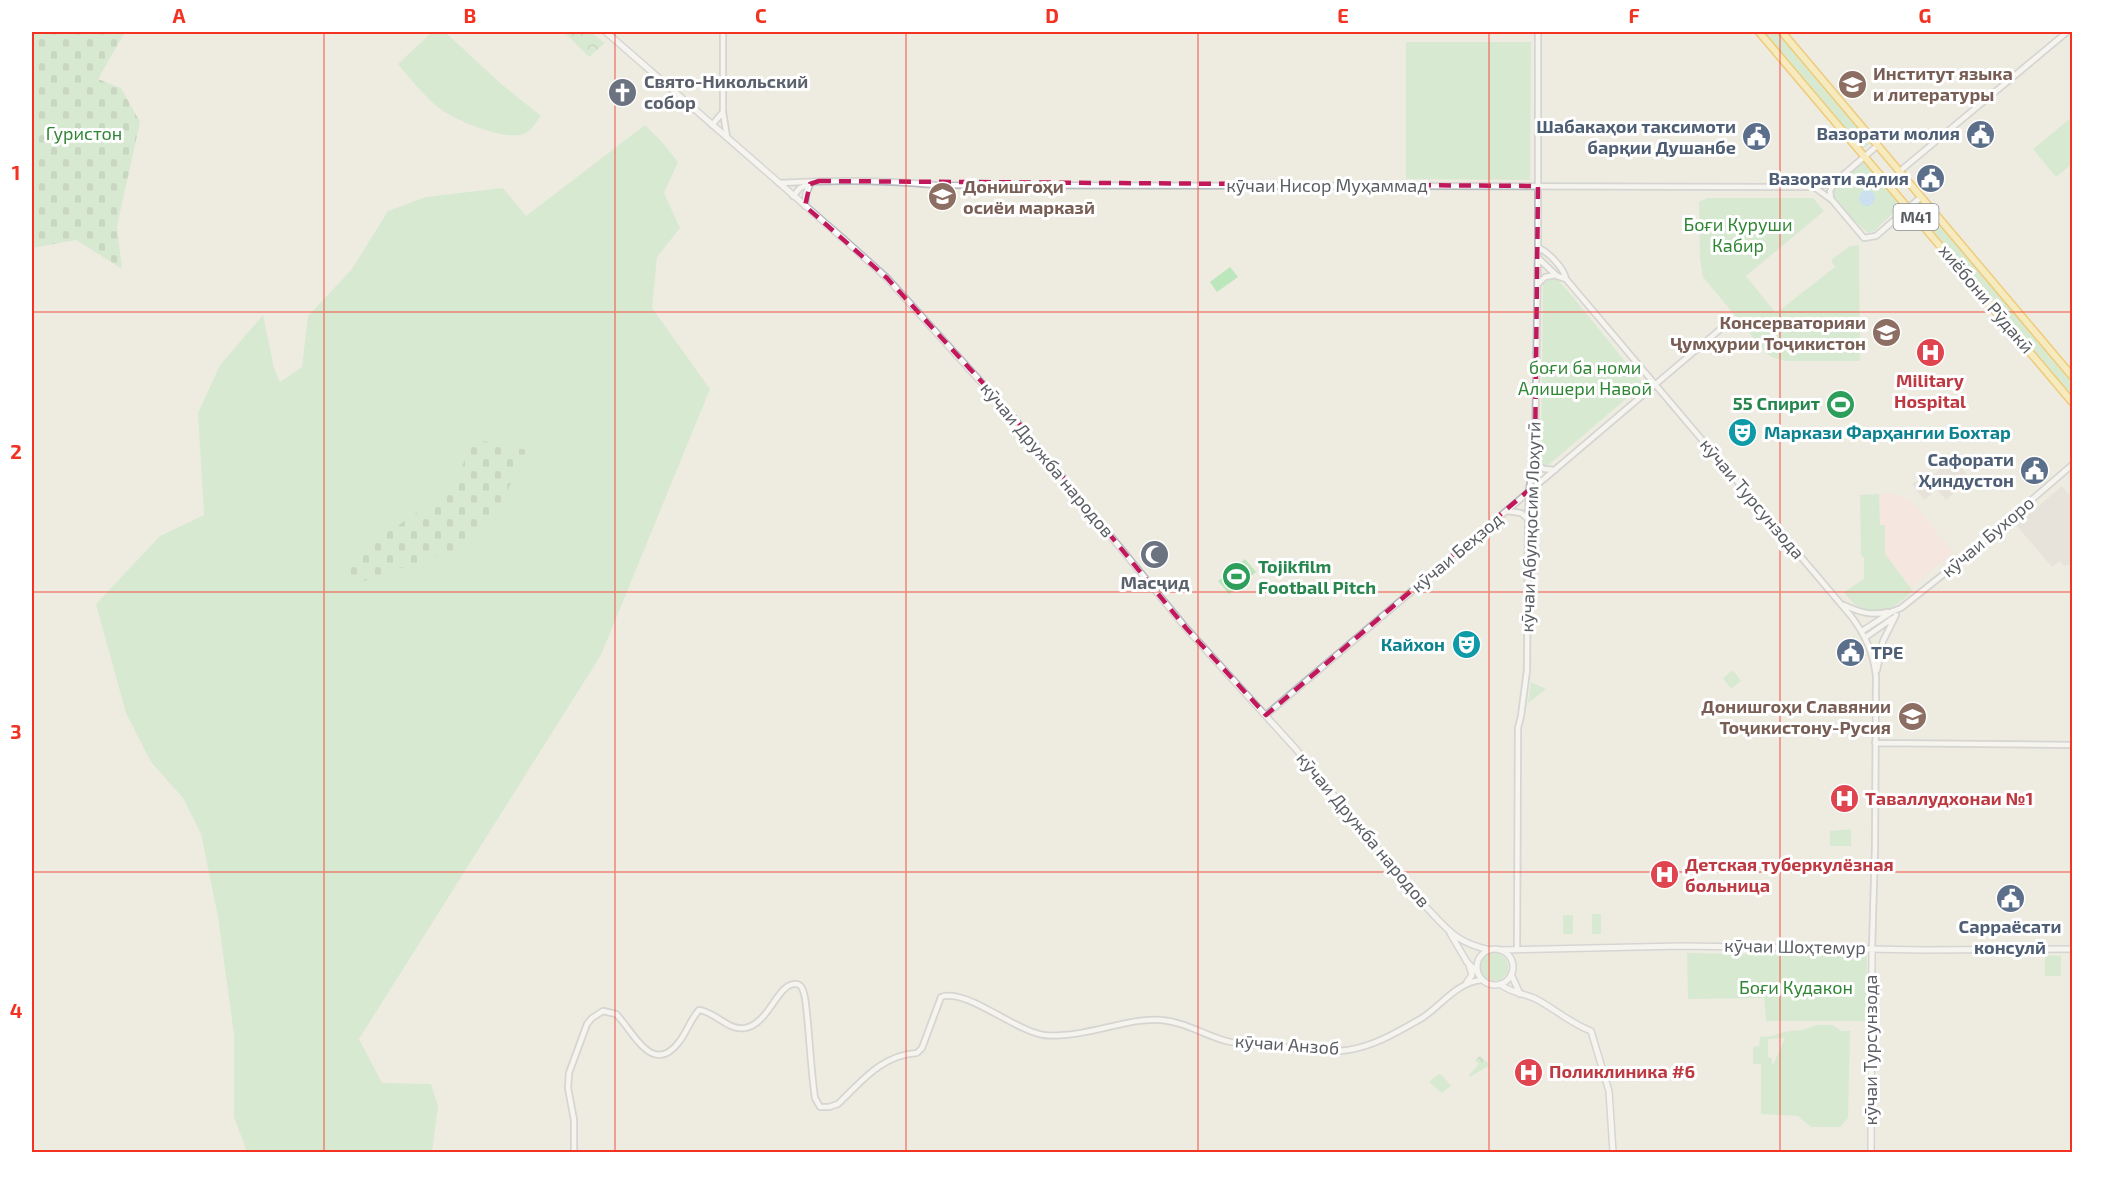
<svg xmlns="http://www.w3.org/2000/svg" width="2104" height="1184" font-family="'Exo 2',sans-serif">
	<defs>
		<pattern id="forest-crowns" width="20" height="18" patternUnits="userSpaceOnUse" patternTransform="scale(1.5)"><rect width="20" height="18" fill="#bce7bc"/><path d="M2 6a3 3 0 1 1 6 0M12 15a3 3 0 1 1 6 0" fill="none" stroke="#9cbe9c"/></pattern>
		<pattern id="cemetery-stones" width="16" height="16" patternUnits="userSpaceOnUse" patternTransform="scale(1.5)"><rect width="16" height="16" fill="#bce7bc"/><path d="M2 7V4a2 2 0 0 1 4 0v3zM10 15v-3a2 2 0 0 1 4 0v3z" fill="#9cbe9c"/></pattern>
		<pattern id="water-ripples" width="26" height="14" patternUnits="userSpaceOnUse" patternTransform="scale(1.5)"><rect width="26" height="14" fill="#a0d6ff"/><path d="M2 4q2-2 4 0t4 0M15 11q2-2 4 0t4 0" fill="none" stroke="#85b1d2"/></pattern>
	</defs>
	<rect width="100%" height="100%" fill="#eeebe1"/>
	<!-- education -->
	<path fill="#dedad0" d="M1953,458L1971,479L1946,500L1928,479Z
		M1920,479L1932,494L1924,500L1912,484Z
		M2062,486L2072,497V564L2063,566L2060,561L2052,567L2016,525Z"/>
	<!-- medical -->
	<path fill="#fcdfdc" d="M1879,494H1894L1904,497L1913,503L1953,553L1911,587L1885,554V525H1880Z"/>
	<!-- green -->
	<path fill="#bce7bc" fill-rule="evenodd" d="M432,32H445L500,83L541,116C537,121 532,130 526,133C507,142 460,122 443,111C428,100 410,79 398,64Z
		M1762,32H1776L1871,143L1862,150Z
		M1406,42H1531L1530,180L1406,179Z
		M2072,117V164L2056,177L2033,149Z
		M645,125L662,142L678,162L664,193L680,228L657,257L652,308L710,389L601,655L359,1039L382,1083L431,1084L438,1106L432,1152H247L234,1117V1035L218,917L201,834L183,798L151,762L126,713L96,604L160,536L204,515L198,413L220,365L263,315L274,368L280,382L302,367L308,316L352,269L388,211L426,197L503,188L526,216Z
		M1864,161L1902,205L1874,231L1868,233L1847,215L1833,198L1832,193L1836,183Z
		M1708,198H1813L1824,211L1746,276L1776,313L1835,267L1831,260L1850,246L1859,245L1860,361H1787L1774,358L1766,353L1703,277L1700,260L1699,202Z
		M1921,204L1925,206L2072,380V396L1917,215L1916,209Z
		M1230,267L1238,277L1217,292L1210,282Z
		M1551,279L1558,280L1568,291L1641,381L1640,387L1545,468L1539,465L1541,443L1543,284Z
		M1879,494L1880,525H1885V554L1913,591C1890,613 1865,623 1844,592L1864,579V558L1861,555L1860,495Z
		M1245,559L1256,572L1229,594L1218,581Z
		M1733,670L1741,681L1731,689L1723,678Z
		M1531,682L1546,689L1528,703Z
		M1851,829V846H1830V831Z
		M1592,914H1601V934H1592Z
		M1563,915H1573V934H1563Z
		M1480 967a14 14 0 1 1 28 0a14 14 0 1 1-28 0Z
		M1687,953L1867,956V1021H1766L1764,998L1688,999Z
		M2045,955L2061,956V976H2045Z
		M1816,1025H1833L1841,1031H1850L1848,1118L1840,1127H1811L1798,1116L1761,1114V1064H1753V1047L1759,1046L1760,1037L1772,1036L1787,1031V1034L1789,1031L1803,1030ZM1785,1038L1773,1065H1772V1058L1768,1057V1039Z
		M1439,1074L1442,1075L1451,1086L1442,1093L1429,1082Z"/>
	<!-- forest -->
	<path fill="url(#forest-crowns)" d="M564,32H590L605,43L589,57Z
		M1480,1056L1490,1065L1470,1077L1469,1075L1479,1064L1475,1060Z"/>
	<!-- cemetery -->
	<path fill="url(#cemetery-stones)" d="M32,32H125L98,79L121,88L140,122L117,226L122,269L76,240L32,248Z
		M473,439L527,450L495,516L468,545L361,582L350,591L344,571L346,560L430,504L458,477Z"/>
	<!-- water -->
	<path fill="url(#water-ripples)" d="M1859 198a8 8 0 1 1 16 0a8 8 0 1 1-16 0Z"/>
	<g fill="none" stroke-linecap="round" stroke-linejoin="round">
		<defs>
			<path id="tertiary" d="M723,32V112L727,137
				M712,125L723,112
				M1900,171L2067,32
				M779,183C832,180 884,180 936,185L1814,187L1835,182
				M1814,187L1832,200L1864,238L1876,236L1921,197
				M793,196L800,188L810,184
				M1831,199L1830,191L1835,182L1878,145
				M1538,247C1549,253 1564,268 1566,279L1851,616C1865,635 1873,651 1876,676L1875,848L1872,948
				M1538,258L1557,276L1566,279
				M1538,284L1545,277L1556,275
				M1534,462L1544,469L1555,470
				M1507,511L1521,513L1528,519
				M1844,605C1859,612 1871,616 1888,612
				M1862,631L1893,611L1901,608L1964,558L2072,465
				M1866,637L1893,618
				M1877,670L1883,641L1896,615
				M1266,715L1730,321
				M1875,743L2072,745
				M1517,949L1518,728L1521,716L1527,670L1528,519L1529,490L1535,456L1538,247V32
				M574,1152V1120L568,1088L569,1073L587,1024L592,1018L603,1011L616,1014C632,1029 652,1078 679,1042C687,1032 690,1020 699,1010C716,1012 728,1031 745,1028C769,1024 777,984 795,984C799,984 800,985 802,988C806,996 806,1007 807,1015C810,1043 811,1071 815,1098L820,1107H829L838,1104C862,1081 882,1055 917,1053L922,1048L941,997C964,988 1011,1027 1036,1033C1044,1036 1054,1036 1063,1035C1093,1034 1133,1017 1161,1020C1185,1022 1204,1035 1226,1041C1242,1045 1259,1045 1276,1046C1299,1049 1324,1054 1348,1050C1375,1046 1399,1031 1422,1018C1442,1005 1457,982 1482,980"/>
			<path id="secondary" d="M606,32L847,242L887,278L1018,423L1186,628L1295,748L1427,908C1449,931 1457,943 1490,950
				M805,206L806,194L810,184
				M1450,933L1467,962L1477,972
				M1477 967a18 18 0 1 1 36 0a18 18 0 1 1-36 0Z
				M1499,950L1681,946L1925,950L2072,949
				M1511,974L1520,994
				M1467,982L1472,975L1469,965
				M1500,984C1511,993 1523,993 1536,999C1555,1009 1570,1023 1591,1031L1609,1091L1613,1152
				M1871,1152L1872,948"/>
			<path id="trunk" d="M1759,32L2072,402
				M1782,32L2072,376"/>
		</defs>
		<!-- tertiary casing -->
		<use href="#tertiary" stroke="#b7babf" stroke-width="8"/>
		<!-- secondary casing -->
		<use href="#secondary" stroke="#b7bbc1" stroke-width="8"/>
		<!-- trunk casing -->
		<use href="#trunk" stroke="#efa400" stroke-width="9"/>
		<!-- tertiary -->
		<use href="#tertiary" stroke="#fff" stroke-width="4.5"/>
		<!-- secondary -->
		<use href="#secondary" stroke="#fff" stroke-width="5"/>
		<!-- trunk -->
		<use href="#trunk" stroke="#ffe896" stroke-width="6"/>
	</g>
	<!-- marked area -->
	<path d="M0 0H2104V1184H0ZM819,181L1538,186L1535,456L1529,490L1266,715L1186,628L1012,415L887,278L805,206L810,184Z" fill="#eeebe1" fill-opacity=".55" fill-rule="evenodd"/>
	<path fill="none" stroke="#c2185b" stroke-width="4.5" stroke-dasharray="12 8" stroke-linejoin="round" d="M819,181L1538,186L1535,456L1529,490L1266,715L1186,628L1012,415L887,278L805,206L810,184Z"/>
	<!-- grid -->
	<path fill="none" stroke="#f33222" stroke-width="1.5" stroke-opacity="0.55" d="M324,32V1152M615,32V1152M906,32V1152M1198,32V1152M1489,32V1152M1780,32V1152M32,312H2072M32,592H2072M32,872H2072"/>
	<!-- icons -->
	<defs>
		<symbol id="university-disc" viewBox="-11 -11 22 22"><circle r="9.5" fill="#8d6e63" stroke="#fff"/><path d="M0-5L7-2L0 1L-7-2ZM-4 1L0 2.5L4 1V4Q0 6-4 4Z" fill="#fff"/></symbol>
		<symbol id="church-disc" viewBox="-11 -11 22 22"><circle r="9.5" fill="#6b7280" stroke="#fff"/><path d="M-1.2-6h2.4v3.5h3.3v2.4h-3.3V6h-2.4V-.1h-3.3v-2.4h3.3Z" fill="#fff"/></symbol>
		<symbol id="civic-disc" viewBox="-11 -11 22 22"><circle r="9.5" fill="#5c6f8a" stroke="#fff"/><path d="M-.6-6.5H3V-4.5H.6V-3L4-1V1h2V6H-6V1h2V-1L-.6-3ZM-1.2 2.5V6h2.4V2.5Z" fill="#fff"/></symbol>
		<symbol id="hospital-disc" viewBox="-11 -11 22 22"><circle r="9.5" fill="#e0444e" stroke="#fff"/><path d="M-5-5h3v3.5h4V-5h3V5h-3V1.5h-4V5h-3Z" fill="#fff"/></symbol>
		<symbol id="stadium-disc" viewBox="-11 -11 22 22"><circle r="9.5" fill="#2e9e5b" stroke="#fff"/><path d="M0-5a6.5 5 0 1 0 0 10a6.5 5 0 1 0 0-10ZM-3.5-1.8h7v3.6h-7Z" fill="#fff"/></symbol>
		<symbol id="theatre-disc" viewBox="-11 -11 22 22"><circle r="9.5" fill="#0f9aa8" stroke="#fff"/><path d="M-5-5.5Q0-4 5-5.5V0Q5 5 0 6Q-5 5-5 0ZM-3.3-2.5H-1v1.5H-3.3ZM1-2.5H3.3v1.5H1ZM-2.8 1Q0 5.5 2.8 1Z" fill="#fff"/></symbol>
		<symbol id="mosque-disc" viewBox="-11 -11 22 22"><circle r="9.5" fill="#6b7280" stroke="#fff"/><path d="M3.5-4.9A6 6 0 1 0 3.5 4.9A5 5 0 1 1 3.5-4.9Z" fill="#fff"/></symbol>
	</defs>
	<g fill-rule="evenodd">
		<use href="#university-disc" x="1836" y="68" width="33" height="33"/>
		<use href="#church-disc" x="606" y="76" width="33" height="33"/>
		<use href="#civic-disc" x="1964" y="118" width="33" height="33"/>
		<use href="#civic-disc" x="1740" y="120" width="33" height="33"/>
		<use href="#civic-disc" x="1914" y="162" width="33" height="33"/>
		<use href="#university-disc" x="926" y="180" width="33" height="33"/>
		<use href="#university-disc" x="1870" y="316" width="33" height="33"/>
		<use href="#hospital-disc" x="1914" y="336" width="33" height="33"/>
		<use href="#stadium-disc" x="1824" y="388" width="33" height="33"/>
		<use href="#theatre-disc" x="1726" y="416" width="33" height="33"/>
		<use href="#civic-disc" x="2018" y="454" width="33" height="33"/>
		<use href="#mosque-disc" x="1138" y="538" width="33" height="33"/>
		<use href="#stadium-disc" x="1220" y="560" width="33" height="33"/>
		<use href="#theatre-disc" x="1450" y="628" width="33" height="33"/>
		<use href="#civic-disc" x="1834" y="636" width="33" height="33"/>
		<use href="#university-disc" x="1896" y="700" width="33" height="33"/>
		<use href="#hospital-disc" x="1828" y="782" width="33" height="33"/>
		<use href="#hospital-disc" x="1648" y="858" width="33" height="33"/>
		<use href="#civic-disc" x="1994" y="882" width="33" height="33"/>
		<use href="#hospital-disc" x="1512" y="1056" width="33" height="33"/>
	</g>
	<g text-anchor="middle" stroke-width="6" stroke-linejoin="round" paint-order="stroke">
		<!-- shield labels -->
		<rect fill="#fff" stroke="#8c8e92" stroke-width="1.5" x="1893.5" y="204" width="45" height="26" rx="4.5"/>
		<g font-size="16" font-weight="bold" fill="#5a5e63">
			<text x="1916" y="223">M41</text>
		</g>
		<!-- education labels -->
		<g font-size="18" font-weight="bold" fill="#785e54" stroke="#fff" text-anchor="start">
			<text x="1873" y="80">Институт языка<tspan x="1873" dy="21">и литературы</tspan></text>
			<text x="963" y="193">Донишгоҳи<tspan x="963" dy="21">осиёи марказӣ</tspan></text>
			<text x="1866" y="329" text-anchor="end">Консерваторияи<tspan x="1866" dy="21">Ҷумҳурии Тоҷикистон</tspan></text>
			<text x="1891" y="713" text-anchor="end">Донишгоҳи Славянии<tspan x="1891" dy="21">Тоҷикистону-Русия</tspan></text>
		</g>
		<!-- worship labels -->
		<g font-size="18" font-weight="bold" fill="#5b616d" stroke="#fff" text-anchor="start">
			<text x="644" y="88">Свято-Никольский<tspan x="644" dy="21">собор</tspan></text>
			<text x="1155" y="589" text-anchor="middle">Масҷид</text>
		</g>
		<!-- service labels -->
		<g font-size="18" font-weight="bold" fill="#4e5e75" stroke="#fff" text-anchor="end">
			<text x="1736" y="133">Шабакаҳои таксимоти<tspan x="1736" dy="21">барқии Душанбе</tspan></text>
			<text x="1960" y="140">Вазорати молия</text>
			<text x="1909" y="185">Вазорати адлия</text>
			<text x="2014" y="466">Сафорати<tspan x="2014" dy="21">Ҳиндустон</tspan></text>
			<text x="1871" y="659" text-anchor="start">TPE</text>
			<text x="2010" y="933" text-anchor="middle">Сарраёсати<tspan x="2010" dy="21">консулӣ</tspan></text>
		</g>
		<!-- park labels -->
		<g font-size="18" fill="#2f8533" stroke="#fff">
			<text x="84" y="140">Гуристон</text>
			<text x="1738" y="231">Боғи Куруши<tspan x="1738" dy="21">Кабир</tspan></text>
			<text x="1585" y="374">боғи ба номи<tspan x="1585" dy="21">Алишери Навоӣ</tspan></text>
			<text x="1796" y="994">Боғи Кудакон</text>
		</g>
		<!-- street labels -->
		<g font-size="18" fill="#5a5e63" stroke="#fff">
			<text x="1327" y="192">кӯчаи Нисор Муҳаммад</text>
			<text transform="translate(1986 299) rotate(50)" y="6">хиёбони Рӯдакӣ</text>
			<text transform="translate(1047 460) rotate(50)" y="6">кӯчаи Дружба народов</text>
			<text transform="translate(1752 499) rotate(50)" y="6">кӯчаи Турсунзода</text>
			<text transform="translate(1531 527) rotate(-88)" y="6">кӯчаи Абулқосим Лоҳутӣ</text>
			<text transform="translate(1988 537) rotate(-40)" y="6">кӯчаи Бухоро</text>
			<text transform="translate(1457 553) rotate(-40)" y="6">кӯчаи Беҳзод</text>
			<text transform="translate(1363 830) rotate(50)" y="6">кӯчаи Дружба народов</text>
			<text transform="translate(1795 947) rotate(1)" y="6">кӯчаи Шоҳтемур</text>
			<text transform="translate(1287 1045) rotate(4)" y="6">кӯчаи Анзоб</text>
			<text transform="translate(1871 1050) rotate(-90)" y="6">кӯчаи Турсунзода</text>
		</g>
		<!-- health labels -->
		<g font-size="18" font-weight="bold" fill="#be3a42" stroke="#fff" text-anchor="start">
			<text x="1930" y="387" text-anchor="middle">Military<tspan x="1930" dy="21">Hospital</tspan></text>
			<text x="1865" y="805">Таваллудхонаи №1</text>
			<text x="1685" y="871">Детская туберкулёзная<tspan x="1685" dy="21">больница</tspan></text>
			<text x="1549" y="1078">Поликлиника #6</text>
		</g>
		<!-- leisure labels -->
		<g font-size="18" font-weight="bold" fill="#27864d" stroke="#fff" text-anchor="end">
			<text x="1820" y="410">55 Спирит</text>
			<text x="1258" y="573" text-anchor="start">Tojikfilm<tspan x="1258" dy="21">Football Pitch</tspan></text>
		</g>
		<!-- culture labels -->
		<g font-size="18" font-weight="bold" fill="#0d838f" stroke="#fff" text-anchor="start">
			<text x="1764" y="439">Маркази Фарҳангии Бохтар</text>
			<text x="1445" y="651" text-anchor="end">Кайхон</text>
		</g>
	</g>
	<!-- border -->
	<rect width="2104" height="1184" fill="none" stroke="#ffffff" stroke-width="66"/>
	<rect x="33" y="33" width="2038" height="1118" fill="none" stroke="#f33222" stroke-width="2"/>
	<g font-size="20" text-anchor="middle" font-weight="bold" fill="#f33222">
		<text x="179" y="23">A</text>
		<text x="470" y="23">B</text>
		<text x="761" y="23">C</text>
		<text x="1052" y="23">D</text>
		<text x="1343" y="23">E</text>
		<text x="1634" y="23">F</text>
		<text x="1925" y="23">G</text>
		<text x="16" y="180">1</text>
		<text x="16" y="459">2</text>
		<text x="16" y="739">3</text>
		<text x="16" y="1018">4</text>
	</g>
</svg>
